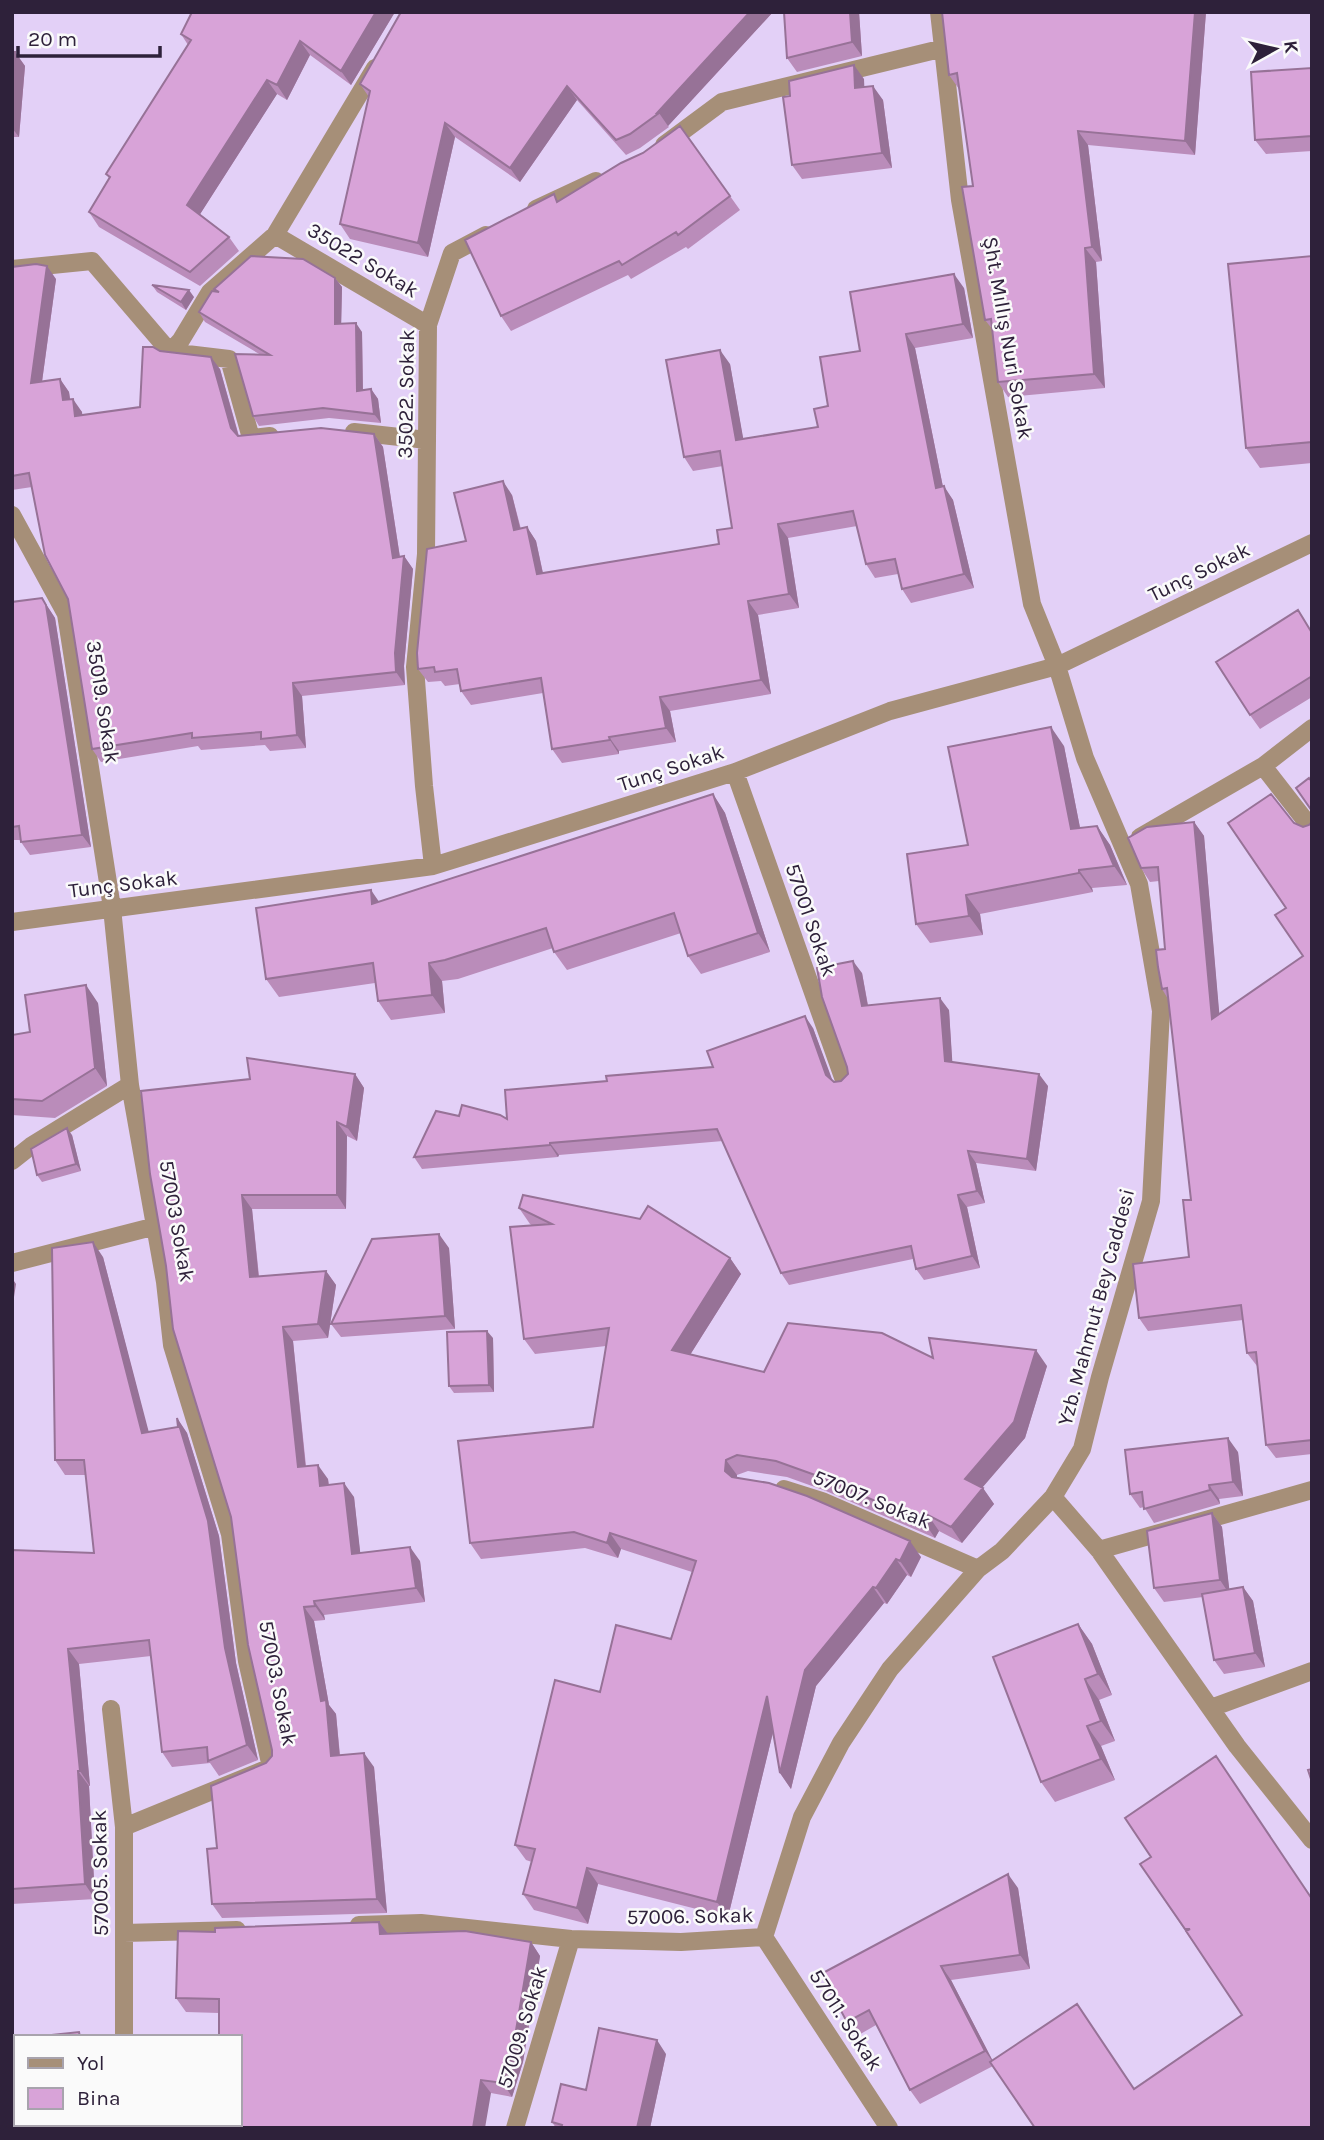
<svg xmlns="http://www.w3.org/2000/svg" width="1324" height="2140" font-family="Karla,sans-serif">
	<rect width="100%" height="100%" fill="#e3d0f7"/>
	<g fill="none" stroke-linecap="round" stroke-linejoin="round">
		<!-- street -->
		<path stroke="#a68f78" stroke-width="18" d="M664,145L722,102L944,48
			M536,209L596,181
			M275,235L428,325
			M12,269L92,261L170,352L229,359L251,438L270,436
			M170,352L181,340L210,292L275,235L375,68
			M354,432L427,440
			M12,515L66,614L112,908L130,1085L165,1282L172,1345L230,1534L247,1661L271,1767L124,1827
			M1263,766L1312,829
			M735,772L845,1083
			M1140,837L1263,766L1312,728
			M433,866L424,786L415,667L426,554L428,325L452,253L486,235
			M12,922L433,866L735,772L890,711L1057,666L1312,543
			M12,1161L31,1146L130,1085
			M12,1263L156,1226
			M784,1489L822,1501L978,1569
			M1053,1497L1099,1550L1237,1746L1312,1840
			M1099,1550L1312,1490
			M1211,1708L1312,1671
			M111,1709L124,1827V2037
			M359,1925L421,1923L571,1939L681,1942L764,1937
			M124,1933L237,1930
			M764,1937L802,1817L841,1743L890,1669L978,1569L1002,1551L1053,1497L1082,1449L1100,1377L1151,1201L1161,1011L1139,884L1085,758L1057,666L1032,604L960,200L939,12
			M764,1937L889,2128
			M124,2124V2128
			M515,2128L571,1939"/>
	</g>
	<!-- wall -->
	<path fill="#ba8cba" d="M186,12H395L351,85L310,55L287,100L277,94L200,214L229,237L239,251L200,286L99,227L89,212L109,178L106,174L188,45L181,34L191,14Z
		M401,12H773L668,126L669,127L640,148L626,155L577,100L520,182L455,137L428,257L350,239L340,224L369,97L360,84Z
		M859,12L862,56L797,72L787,58Z
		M1206,12L1195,155L1088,145L1102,261L1096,262L1105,388L1008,397L998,382L993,330L985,320L973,186L959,89L949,75Z
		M12,52H15L25,66L19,137H12Z
		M1312,68V151L1266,154L1255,140Z
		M864,79V87L883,100L892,168L802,179L792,165L790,96Z
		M680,126L740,210L688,249L686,247L631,279L628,275L511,331L501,316L559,201L643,153Z
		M1312,256V463L1260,468L1246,448Z
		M12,267L56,279L42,382L60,379L69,392L70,399L82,412V415L140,407L160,351L220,369L239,436L374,434L383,447L400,557L404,556L413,569L404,666L405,685L302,696L306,748L270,751L265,745L201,750L198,746L101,762L92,749L68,599L32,487L12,490Z
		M335,278L342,287L341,323L362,332L363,390L371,389L378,399L381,423L329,418L259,426L253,416L261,355L205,322L199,312L216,292L214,289Z
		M152,285L194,297L186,310L157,292Z
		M964,288L973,338L915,348L943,487L953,500L974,588L911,603L902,589L898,574L875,578L866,564L857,526L788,538L799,608L758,615L771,694L670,711L676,742L619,751V754L562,763L552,749L543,693L471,705L461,691L460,684L445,686L441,681L428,682L418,669L466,541L512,495L521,529L527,527L536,541L543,573L719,544L732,528L723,466L693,471L684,457L730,364L743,439L818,427L828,406L860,351Z
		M42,598L55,618L91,847L30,855L21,842L20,840H12V602Z
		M1312,631V697L1260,729L1250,715Z
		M1064,746L1080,828L1097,826L1110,845L1127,885L1092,888L1093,892L980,914L983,935L930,943L916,924L968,845Z
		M713,794L725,813L770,952L701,974L688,956L681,933L567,970L554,952L553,948L458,979L442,981L445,1013L391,1020L378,1001L375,983L279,997L266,979L379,902Z
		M1194,822L1204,836L1219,1014L1303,956L1286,908L1294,823L1303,827L1309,825L1312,822V1454L1276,1458L1266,1445L1257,1366L1247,1353L1243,1320L1148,1331L1139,1318L1189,1257L1191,1200L1168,999L1162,989L1165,949L1159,881L1150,882L1141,868Z
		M862,973L868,1005L949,1010L952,1062L1048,1086L1036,1171L976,1163L985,1203L967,1207L980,1268L924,1280L916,1269L913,1259L789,1285L781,1273L723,1141L559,1155L558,1157L422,1169L414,1157L459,1116L507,1119L607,1081L713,1067L813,1028L832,1081L834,1082L841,1081L848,1074Z
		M98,1003L107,1086L55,1118L12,1115V1035L30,1032Z
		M355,1074L364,1088L357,1141L347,1136L346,1209H252L259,1276L326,1271L336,1285L328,1338L293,1341L306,1466L328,1479L329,1485L354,1497L360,1553L420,1561L425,1602L324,1615L325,1620L314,1621L329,1705L336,1714L340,1755L374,1767L387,1913L222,1918L212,1904L217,1848L266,1763L272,1756V1750L231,1517L166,1266Z
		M72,1135L81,1171L42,1182L37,1175Z
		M519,1208L730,1258L741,1274L690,1355L764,1372L933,1358L1047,1366L1025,1438L982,1487L994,1504L962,1543L939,1531L935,1538L826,1491L787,1477L748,1471L737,1475V1478L921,1557L911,1577L907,1575L887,1604L884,1603L816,1686L791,1789L780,1773L773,1732L728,1917L598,1884L588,1924L534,1910L523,1894L532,1862L526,1860L515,1845L600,1692L671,1639L692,1572L621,1549L618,1558L585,1548L481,1559L470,1543L593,1427L606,1346L535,1354L524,1339L533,1226L530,1224Z
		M449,1248L455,1329L341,1337L331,1324Z
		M103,1257L148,1432L178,1427L177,1418L187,1433L219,1536L236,1663L258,1760L219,1776L210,1763L172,1767L162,1752L151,1656L79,1664L90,1786H89L95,1899L12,1904V1550L94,1553L86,1475H65L55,1460Z
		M493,1338L494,1392L454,1393L449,1386Z
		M1238,1452L1243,1496L1219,1499L1220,1504L1154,1523L1144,1507L1140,1508L1130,1494Z
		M1212,1513L1222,1527L1229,1589L1243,1587L1253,1601L1265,1667L1224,1674L1214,1660L1203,1597L1164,1602L1154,1588Z
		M1078,1624L1092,1644L1112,1695L1099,1700L1115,1741L1101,1746L1115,1780L1055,1802L1041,1782Z
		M1216,1756L1312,2128L993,2066L920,2104L910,2090L876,2025L857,2036L847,2022L1018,1888L1030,1969L951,1980L992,2060L1134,2089L1242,2015L1140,1864L1151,1857Z
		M379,1922L388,1934L531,1942L540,1956L523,2062L512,2097L491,2093L240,2124L219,2013L186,2012L176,1998L215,1932Z
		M666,2054L650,2128H556L552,2122L586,2090Z"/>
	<!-- shaded-wall -->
	<path fill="#977297" d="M376,12H395L351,85L341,71Z
		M750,12H773L668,126L659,113H657Z
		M850,12H859L862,56L852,42Z
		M1195,12H1206L1195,155L1185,141Z
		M300,41L310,55L287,100L277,85Z
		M15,52L25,66L19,137L12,128V84Z
		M854,65L864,79L865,102L855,88Z
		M267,80L277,94L197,219L187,205Z
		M567,86L577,100L520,182L510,168Z
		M873,86L883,100L892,168L882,153Z
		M445,123L455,137L428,257L418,243Z
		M1078,131L1088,145L1102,261L1092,247Z
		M1085,248L1096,262L1105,388L1094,374Z
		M47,266L56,279L40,396L31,383Z
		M954,274L964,288L973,338L963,324Z
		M335,278L342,287L341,333L335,324Z
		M189,290L194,297L186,310L181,302Z
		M356,323L362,332L363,400L357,391Z
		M906,334L915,348L946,502L936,488Z
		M720,350L730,364L746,454L736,440Z
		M211,357L220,369L240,441L231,428Z
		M60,379L69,392L72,413L63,400Z
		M371,389L378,399L381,423L374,414Z
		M73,399L82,412L84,429L75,416Z
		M374,434L383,447L402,571L393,558Z
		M503,481L512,495L524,544L514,530Z
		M944,486L953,500L974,588L964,574Z
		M778,524L788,538L799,608L789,594Z
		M527,527L536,541L546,588L537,574Z
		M404,556L413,569L404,666L405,685L396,672L395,653Z
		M42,598L55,618L91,847L82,835Z
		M748,601L758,615L771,694L761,680Z
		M293,683L302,696L306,748L297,735Z
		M660,697L670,711L676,742L666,728Z
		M1051,727L1064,746L1084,848L1071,829Z
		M609,737L619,751V754L610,740Z
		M713,794L725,813L770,952L758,933Z
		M1194,822L1204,836L1221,1033L1212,1019Z
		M1097,826L1110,845L1127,885L1114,866Z
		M1079,870L1092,888L1093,892L1079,873Z
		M371,890L384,909L372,904Z
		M966,895L980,914L983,935L969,916Z
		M853,961L862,973L870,1018L862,1006Z
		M429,963L442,981L445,1013L432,995Z
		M86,985L98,1003L107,1086L95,1068Z
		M940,998L949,1010L953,1072L945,1061Z
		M805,1016L813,1028L835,1087L826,1075Z
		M355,1074L364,1088L357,1141L347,1127Z
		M1039,1074L1048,1086L1036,1171L1027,1159Z
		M337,1122L347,1136L346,1209L337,1195Z
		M67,1128L72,1135L81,1171L76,1164Z
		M550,1143L559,1155L558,1157L550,1145Z
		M968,1151L976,1163L985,1203L977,1191Z
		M242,1195L252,1209L260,1291L250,1277Z
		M958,1195L967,1207L980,1268L972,1256Z
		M439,1234L449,1248L455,1329L445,1316Z
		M93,1242L103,1257L153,1448L142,1433Z
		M730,1258L741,1274L683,1366L672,1350Z
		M326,1271L336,1285L328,1338L318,1324Z
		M12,1278L16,1284L12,1310Z
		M283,1327L293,1341L307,1481L298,1467Z
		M487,1331L493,1338L494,1392L489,1385Z
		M1036,1350L1047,1366L1025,1438L976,1495L965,1479Z
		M177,1418L187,1433L219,1536L236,1663L258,1760L247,1745L225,1648Z
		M1228,1438L1238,1452L1243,1496L1233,1482Z
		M726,1460L737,1475L736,1487L725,1471Z
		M318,1465L328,1479L330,1500L320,1486Z
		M344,1483L354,1497L362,1568L352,1554Z
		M1209,1485L1219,1499L1220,1504L1210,1490Z
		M983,1488L994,1504L962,1543L951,1527Z
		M1212,1513L1222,1527L1230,1595L1220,1580Z
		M928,1515L939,1531L935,1538L924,1522Z
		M610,1533L621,1549L618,1558L607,1543Z
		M910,1541L921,1557L911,1577L900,1561Z
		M410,1547L420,1561L425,1602L416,1588Z
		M896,1559L907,1575L887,1604L876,1588Z
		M873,1587L884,1603L816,1686L791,1789L780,1773L805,1670Z
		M1243,1587L1253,1601L1265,1667L1255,1653Z
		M314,1601L324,1615L325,1620L315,1606Z
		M304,1607L314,1621L329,1705L336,1714L341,1770L331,1756Z
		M1078,1624L1092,1644L1112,1695L1098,1674Z
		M68,1649L79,1664L90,1786L80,1771Z
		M1085,1679L1099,1700L1115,1741L1101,1721Z
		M767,1696L778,1712L728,1917L717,1902Z
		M1087,1726L1101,1746L1115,1780L1101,1759Z
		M364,1753L374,1767L387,1913L377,1899Z
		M78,1771L89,1786L95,1899L85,1884Z
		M587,1868L598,1884L588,1924L577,1908Z
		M1008,1874L1018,1888L1030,1969L1020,1955Z
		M379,1922L389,1935L380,1934Z
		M531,1942L540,1956L523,2062L512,2097L503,2083Z
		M941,1966L951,1980L995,2065L985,2051Z
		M657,2040L666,2054L650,2128H637Z
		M481,2080L491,2093L485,2128H473Z
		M59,2124H73L72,2128H57Z"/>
	<!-- building -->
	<path fill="#d8a3d8" stroke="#977297" stroke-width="2" d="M192,12H376L341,71L300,41L277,85L267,80L187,205L229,237L190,272L89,212L110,177L106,174L191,40L181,34Z
		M401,12H750L657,113H659L630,134L616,140L567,86L510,168L445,123L418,243L340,224L370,91L360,84Z
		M784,12H850L852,42L787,58Z
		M942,12H1195L1185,141L1078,131L1092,247L1085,248L1094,374L998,382L991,319L985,320L962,187L973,186L957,73L949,75Z
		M12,52H15L12,84Z
		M854,65L855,88L873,86L882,153L792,165L783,97L790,96L789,81Z
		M1312,68V136L1255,140L1251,72Z
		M680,126L730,196L678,235L676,232L622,265L619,261L501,316L465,240L554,194L557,202L621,163L643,153Z
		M251,256L303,259L335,278V324L356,323L357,391L371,389L374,414L323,408L253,416L235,354L270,355L199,312L212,291L219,292L214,289Z
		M1312,256V442L1246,448L1228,264Z
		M36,264L47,266L31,383L60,379L63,400L73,399L75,416L140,407L143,347H153L160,351L211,357L231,428L238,436L321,428L374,434L393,558L404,556L395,653L396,672L293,683L297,735L261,739V732L192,738V733L92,749L68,599L45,555L29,473L12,476V267Z
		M954,274L963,324L906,334L936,488L944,486L964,574L902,589L895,559L866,564L853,511L778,524L789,594L748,601L761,680L660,697L666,728L609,737L610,740L552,749L541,678L461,691L457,669L435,672L434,667L418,669L417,653L427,549L466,541L454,493L503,481L514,530L527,527L537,574L719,544L717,530L732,528L720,451L684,457L666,360L720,350L736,440L818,427L814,409L828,406L820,357L860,351L850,292Z
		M152,285L189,290L181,302Z
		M42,598L46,605L82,835L21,842L19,826L12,827V602Z
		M1298,610L1312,633V676L1250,715L1216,662Z
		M1051,727L1071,829L1097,826L1114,866L1079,870V873L966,895L969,916L916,924L907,854L968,845L948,747Z
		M1309,778L1312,782V811L1296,788Z
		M713,794L758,933L688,956L674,913L554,952L546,928L445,960L429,963L432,995L378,1001L373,963L266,979L256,908L371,890L372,904Z
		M1271,794L1294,823L1303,827L1309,825L1312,822V1440L1266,1445L1256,1352L1247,1353L1241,1305L1139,1318L1133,1264L1189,1257L1183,1200H1191L1167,988L1162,989L1158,967L1156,950L1165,949L1158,867L1141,868L1128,838L1147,827L1194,822L1212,1019L1303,956L1275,915L1286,908L1228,823Z
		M853,961L862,1006L940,998L945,1061L1039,1074L1027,1159L968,1151L977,1191L958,1195L972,1256L916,1269L911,1246L781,1273L717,1129L550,1143V1145L414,1157L436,1111L459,1116L462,1105L500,1115L507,1119L505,1090L607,1081L606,1076L713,1067L707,1051L805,1016L826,1075L834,1082L841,1081L848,1074L847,1067L822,997L817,968Z
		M86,985L95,1068L42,1101L12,1099V1035L30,1032L25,995Z
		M247,1058L355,1074L347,1127L337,1122V1195H242L250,1277L326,1271L318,1324L283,1327L298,1467L318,1465L320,1486L344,1483L352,1554L410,1547L416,1588L314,1601L315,1606L304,1607L321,1701L326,1700L331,1756L364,1753L377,1899L212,1904L207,1849L217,1848L211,1786L266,1763L272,1756V1750L248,1645L231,1517L173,1329L166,1266L150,1174L141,1091L250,1079Z
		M67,1128L76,1164L37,1175L31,1149Z
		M523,1195L640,1219L648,1206L730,1258L672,1350L764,1372L788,1323L882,1333L933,1358L929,1338L1036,1350L1014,1422L965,1479L983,1488L951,1527L928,1515L924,1522L815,1475L776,1461L737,1455L726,1460L725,1471L732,1477L769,1483L807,1496L910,1541L900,1561L896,1559L876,1588L873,1587L805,1670L780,1773L767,1696L717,1902L587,1868L577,1908L523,1894L535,1849L515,1845L555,1680L600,1692L616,1625L671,1639L696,1561L610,1533L607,1543L574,1532L470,1543L458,1441L593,1427L609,1328L524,1339L510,1227L552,1224L519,1208Z
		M439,1234L445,1316L331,1324L372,1239Z
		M93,1242L142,1433L178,1427L177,1418L208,1521L225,1648L247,1745L208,1761L207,1747L162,1752L149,1640L68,1649L80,1771H78L85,1884L12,1889V1550L94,1553L84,1460H55L52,1248Z
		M487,1331L489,1385L449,1386L447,1332Z
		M1228,1438L1233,1482L1209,1485L1210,1490L1144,1509L1142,1492L1130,1494L1125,1450Z
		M1212,1513L1220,1580L1154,1588L1147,1531Z
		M1243,1587L1255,1653L1214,1660L1202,1594Z
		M1078,1624L1098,1674L1085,1679L1101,1721L1087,1726L1101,1759L1041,1782L993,1657Z
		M1216,1756L1312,1899V2128H1035L990,2062L1077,2004L1134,2089L1242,2015L1186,1931L1190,1929H1185L1140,1864L1151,1857L1125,1818Z
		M1312,1769V1782L1308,1770Z
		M1008,1874L1020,1955L941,1966L985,2051L910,2090L869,2010L847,2022L821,1974Z
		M379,1922L380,1934L465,1931L531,1942L513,2048L503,2083L481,2080L473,2128H127V2124H240V2037H219V1999L176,1998L178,1931L215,1932V1928Z
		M599,2028L657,2040L637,2128H561L562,2125L552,2122L561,2084L586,2090Z
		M79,2032L80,2037H33Z
		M12,2039H16V2124H59L57,2128H12Z"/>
	<g text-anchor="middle" stroke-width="5" stroke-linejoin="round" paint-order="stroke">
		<!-- street labels -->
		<g font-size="21" fill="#2e213a" stroke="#fafafa">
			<text transform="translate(363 260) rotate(31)" y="7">35022 Sokak</text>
			<text transform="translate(1008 338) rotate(80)" y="7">Şht. Mıllış Nuri Sokak</text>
			<text transform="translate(406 394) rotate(-89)" y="7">35022. Sokak</text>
			<text transform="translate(1199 572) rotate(-26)" y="7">Tunç Sokak</text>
			<text transform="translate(103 702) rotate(81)" y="7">35019. Sokak</text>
			<text transform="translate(671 768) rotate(-18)" y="7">Tunç Sokak</text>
			<text transform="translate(123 884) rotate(-7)" y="7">Tunç Sokak</text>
			<text transform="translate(811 920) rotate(71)" y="7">57001 Sokak</text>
			<text transform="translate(177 1221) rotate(80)" y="7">57003 Sokak</text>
			<text transform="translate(1096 1307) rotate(-75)" y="7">Yzb. Mahmut Bey Caddesi</text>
			<text transform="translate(872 1499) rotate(22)" y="7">57007. Sokak</text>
			<text transform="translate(278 1683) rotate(79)" y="7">57003. Sokak</text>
			<text transform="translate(100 1873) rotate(-91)" y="7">57005. Sokak</text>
			<text transform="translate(690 1916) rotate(-1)" y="7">57006. Sokak</text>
			<text transform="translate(846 2020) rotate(57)" y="7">57011. Sokak</text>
			<text transform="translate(522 2027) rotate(-73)" y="7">57009. Sokak</text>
		</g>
	</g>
	<!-- border -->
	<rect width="1324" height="2140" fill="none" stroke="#2e213a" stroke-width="28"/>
	<!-- legend -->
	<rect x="14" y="2035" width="228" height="91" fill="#fafafa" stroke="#a8a3ad" stroke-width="2"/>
	<rect x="28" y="2058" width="35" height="10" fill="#a68f78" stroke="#a8a3ad" stroke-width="2"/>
	<text x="77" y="2070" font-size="21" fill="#2e213a">Yol</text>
	<rect x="28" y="2088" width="35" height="21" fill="#d8a3d8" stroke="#a8a3ad" stroke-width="2"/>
	<text x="77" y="2105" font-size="21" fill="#2e213a">Bina</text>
	<!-- north arrow -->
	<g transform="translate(1275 49) rotate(82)" stroke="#fafafa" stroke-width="5" paint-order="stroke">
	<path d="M0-5L12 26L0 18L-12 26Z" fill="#2e213a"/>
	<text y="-10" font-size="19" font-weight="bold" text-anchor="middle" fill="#2e213a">K</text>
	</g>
	<!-- scale -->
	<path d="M18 46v10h142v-10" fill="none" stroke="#2e213a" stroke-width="3.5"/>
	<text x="28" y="46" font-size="21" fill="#2e213a" stroke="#fafafa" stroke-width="5" paint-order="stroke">20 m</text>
</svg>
